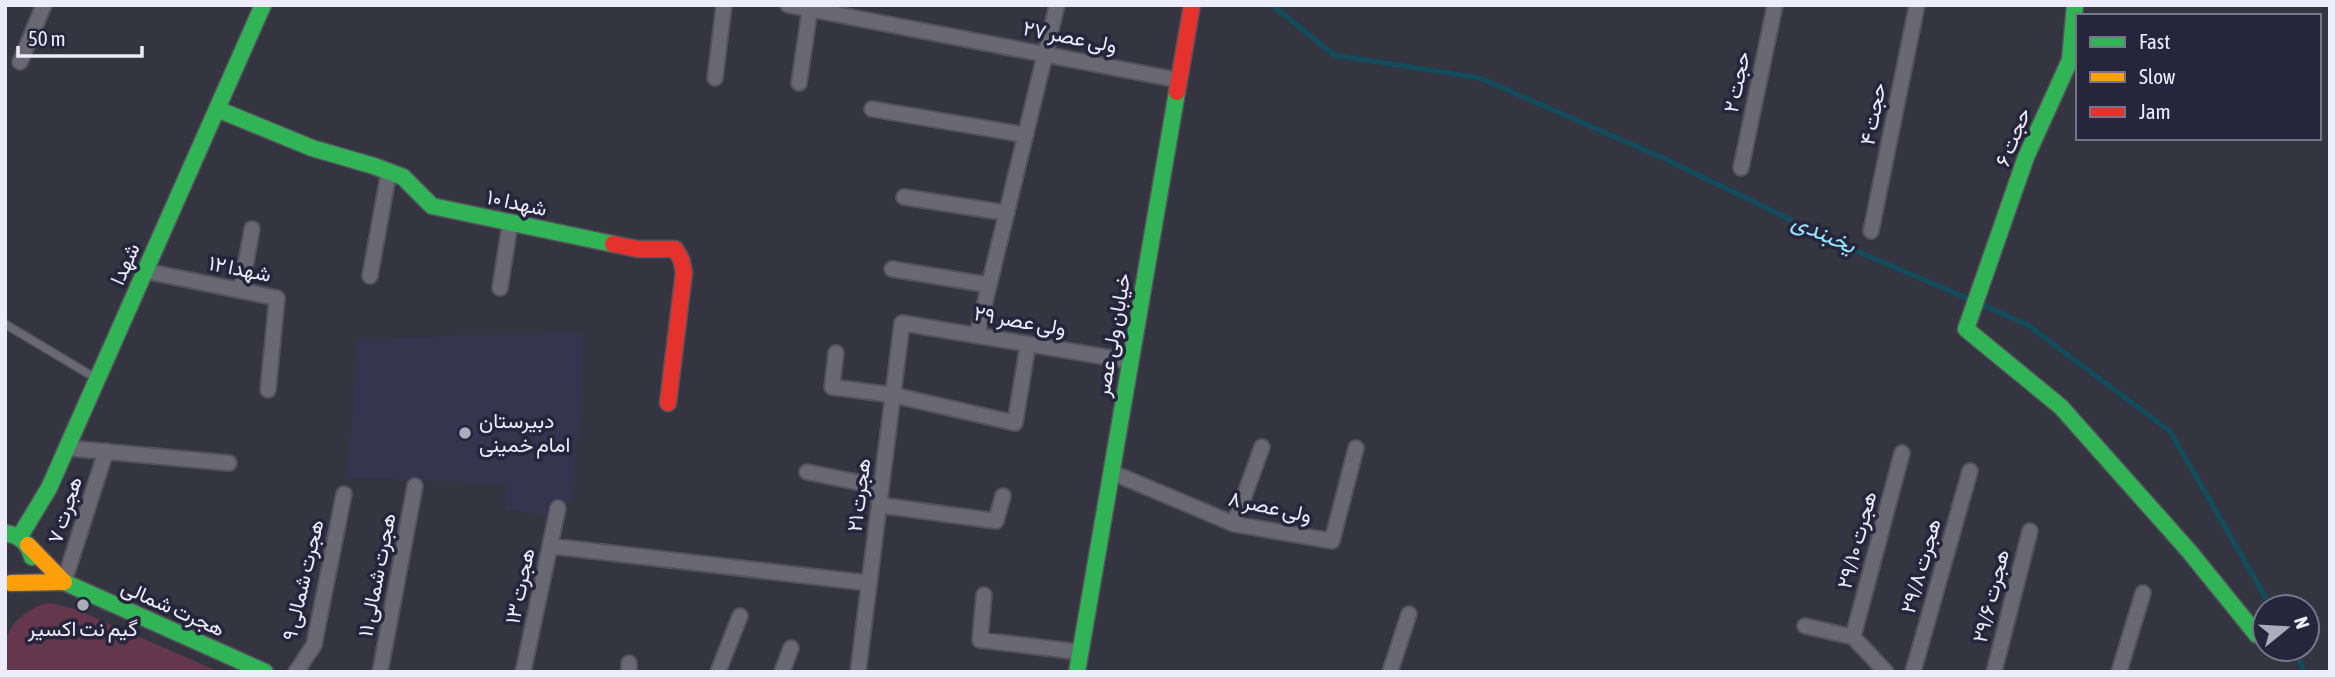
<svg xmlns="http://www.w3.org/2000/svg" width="2335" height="677" font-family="'Asap Condensed',Vazirmatn,sans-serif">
	<rect width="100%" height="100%" fill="#353441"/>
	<!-- built -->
	<path fill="#37344f" d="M583,334L581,403L570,503L548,500L547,515L505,510L507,483L348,478L358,340L467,335Z"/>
	<!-- green -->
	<path fill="#65374c" d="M50,603L75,609L220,672H5C5,663 4,652 5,643C9,623 31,605 50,603Z"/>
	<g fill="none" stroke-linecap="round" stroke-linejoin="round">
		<!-- stream -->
		<path stroke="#124d5d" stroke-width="5" d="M1272,5L1334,55L1480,78L1663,158L1845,246L1971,300
			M1980,304L2026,324L2170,431L2271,607
			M2293,649L2305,672"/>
		<defs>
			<path id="lane" d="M5,324L97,379"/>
			<path id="street" d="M788,5L1178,80
				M20,62L44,5
				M715,78L724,5
				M799,83L810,9
				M872,109L1026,135
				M1741,168L1775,5
				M904,197L1007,213
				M1871,231L1917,5
				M892,269L989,285
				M145,271L277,298L268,390
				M370,276L389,171
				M500,288L510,224
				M241,290L252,229
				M977,335L1057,5
				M836,353L832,387L893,395L1015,423L1028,344
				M67,448L229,463
				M807,472L881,487
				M1111,472L1234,524L1332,541L1356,448
				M879,505L996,521L1003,496
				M1234,524L1262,447
				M550,546L869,583
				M64,582L106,451
				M984,595L980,640L1080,652
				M1805,626L1853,637L1886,672
				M1853,637L1902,453
				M296,672L314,645L344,494
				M380,672L415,486
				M523,672L558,508
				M629,672V663
				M718,672L740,616
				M782,672L791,648
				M858,672L902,323L1130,361
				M1390,672L1409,614
				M1913,672L1970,471
				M1994,672L2030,531
				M2119,672L2143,593"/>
			<path id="fast" d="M2075,5L2070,60L2026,157L1966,329L2061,407L2189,551L2257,635
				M217,109L312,148L374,166L403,177L432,206L613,244
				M5,533C20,535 28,543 32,557
				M20,536L49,488L263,5
				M64,582L265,672
				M1077,672L1177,92"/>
			<path id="slow" d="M11,583L64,582L28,545"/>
			<path id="jam" d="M1177,92L1192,5
				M613,244L638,249H675L681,259L684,272L668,403"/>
		</defs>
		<!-- lane casing -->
		<use href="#lane" stroke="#53525d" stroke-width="10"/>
		<!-- street casing -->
		<use href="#street" stroke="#53525d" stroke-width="18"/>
		<!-- fast casing -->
		<use href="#fast" stroke="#53525d" stroke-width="19"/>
		<!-- slow casing -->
		<use href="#slow" stroke="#53525d" stroke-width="19"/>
		<!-- jam casing -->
		<use href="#jam" stroke="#53525d" stroke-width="19"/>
		<!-- lane -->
		<use href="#lane" stroke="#6a6973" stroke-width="7"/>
		<!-- street -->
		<use href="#street" stroke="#6a6973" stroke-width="14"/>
		<!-- fast -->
		<use href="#fast" stroke="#30b455" stroke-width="16"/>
		<!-- slow -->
		<use href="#slow" stroke="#ff9f0a" stroke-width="16"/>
		<!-- jam -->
		<use href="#jam" stroke="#e5322d" stroke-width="16"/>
	</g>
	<!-- markers -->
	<g fill="#acacba" stroke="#27253b" stroke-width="2.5">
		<circle cx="465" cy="433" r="7"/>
		<circle cx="83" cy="605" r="7"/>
	</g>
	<g text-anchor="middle" stroke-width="7" stroke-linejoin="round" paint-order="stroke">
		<!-- street labels -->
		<g font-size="21" fill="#ececfb" stroke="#27253b">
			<text transform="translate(1070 37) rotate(11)" y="7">ولی عصر ۲۷</text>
			<text transform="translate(1737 82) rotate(-78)" y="7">حجت ۲</text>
			<text transform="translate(1873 114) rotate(-79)" y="7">حجت ۴</text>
			<text transform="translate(2013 137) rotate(-68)" y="7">حجت ۶</text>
			<text transform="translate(517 203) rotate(12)" y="7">شهدا ۱۰</text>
			<text transform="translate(125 264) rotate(-66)" y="7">شهدا</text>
			<text transform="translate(240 269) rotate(11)" y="7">شهدا ۱۲</text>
			<text transform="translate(1020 321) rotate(10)" y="7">ولی عصر ۲۹</text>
			<text transform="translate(1113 335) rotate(-80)" y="7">خیابان ولی عصر</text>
			<text transform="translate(859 495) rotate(-83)" y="7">هجرت ۲۱</text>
			<text transform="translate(1270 507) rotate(12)" y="7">ولی عصر ۸</text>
			<text transform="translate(65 510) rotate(-72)" y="7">هجرت ۷</text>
			<text transform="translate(1857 540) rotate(-75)" y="7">هجرت ۲۹/۱۰</text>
			<text transform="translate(1921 566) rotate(-74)" y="7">هجرت ۲۹/۸</text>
			<text transform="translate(377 575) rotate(-79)" y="7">هجرت شمالی ۱۱</text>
			<text transform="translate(303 580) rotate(-77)" y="7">هجرت شمالی ۹</text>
			<text transform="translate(520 586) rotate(-78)" y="7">هجرت ۱۳</text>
			<text transform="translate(1991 596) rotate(-76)" y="7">هجرت ۲۹/۶</text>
			<text transform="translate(173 608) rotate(24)" y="7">هجرت شمالی</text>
		</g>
		<!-- poi labels -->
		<g font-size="21" fill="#ececfb" stroke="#27253b" text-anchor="start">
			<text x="479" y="428">دبیرستان<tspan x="479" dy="24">امام خمینی</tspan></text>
			<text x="83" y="636" text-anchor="middle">گیم نت اکسیر</text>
		</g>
		<!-- water labels -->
		<g font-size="23" font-style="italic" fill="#96e5ff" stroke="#27253b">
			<text transform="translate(1824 233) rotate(24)" y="8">یخبندی</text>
		</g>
	</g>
	<!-- border -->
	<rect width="2335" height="677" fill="none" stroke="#ececfb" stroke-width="14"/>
	<!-- legend -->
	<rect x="2076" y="14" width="245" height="126" fill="#27253b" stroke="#767588" stroke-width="2"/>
	<rect x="2090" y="37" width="35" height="10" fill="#30b455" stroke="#767588" stroke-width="2"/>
	<text x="2139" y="49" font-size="21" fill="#ececfb">Fast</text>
	<rect x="2090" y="72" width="35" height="10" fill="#ff9f0a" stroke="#767588" stroke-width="2"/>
	<text x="2139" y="84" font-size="21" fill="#ececfb">Slow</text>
	<rect x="2090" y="107" width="35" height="10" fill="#e5322d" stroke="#767588" stroke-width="2"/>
	<text x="2139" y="119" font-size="21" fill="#ececfb">Jam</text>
	<!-- north arrow -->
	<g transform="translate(2286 628) rotate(72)"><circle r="33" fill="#27253b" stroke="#767588" stroke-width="2"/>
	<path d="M0-5L12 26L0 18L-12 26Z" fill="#acacba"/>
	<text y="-10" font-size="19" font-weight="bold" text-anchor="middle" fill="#ececfb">N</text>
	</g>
	<!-- scale -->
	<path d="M18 46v10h124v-10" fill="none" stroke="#ececfb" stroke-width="3.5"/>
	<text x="28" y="46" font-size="21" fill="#ececfb" stroke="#27253b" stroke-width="5" paint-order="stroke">50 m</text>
</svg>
